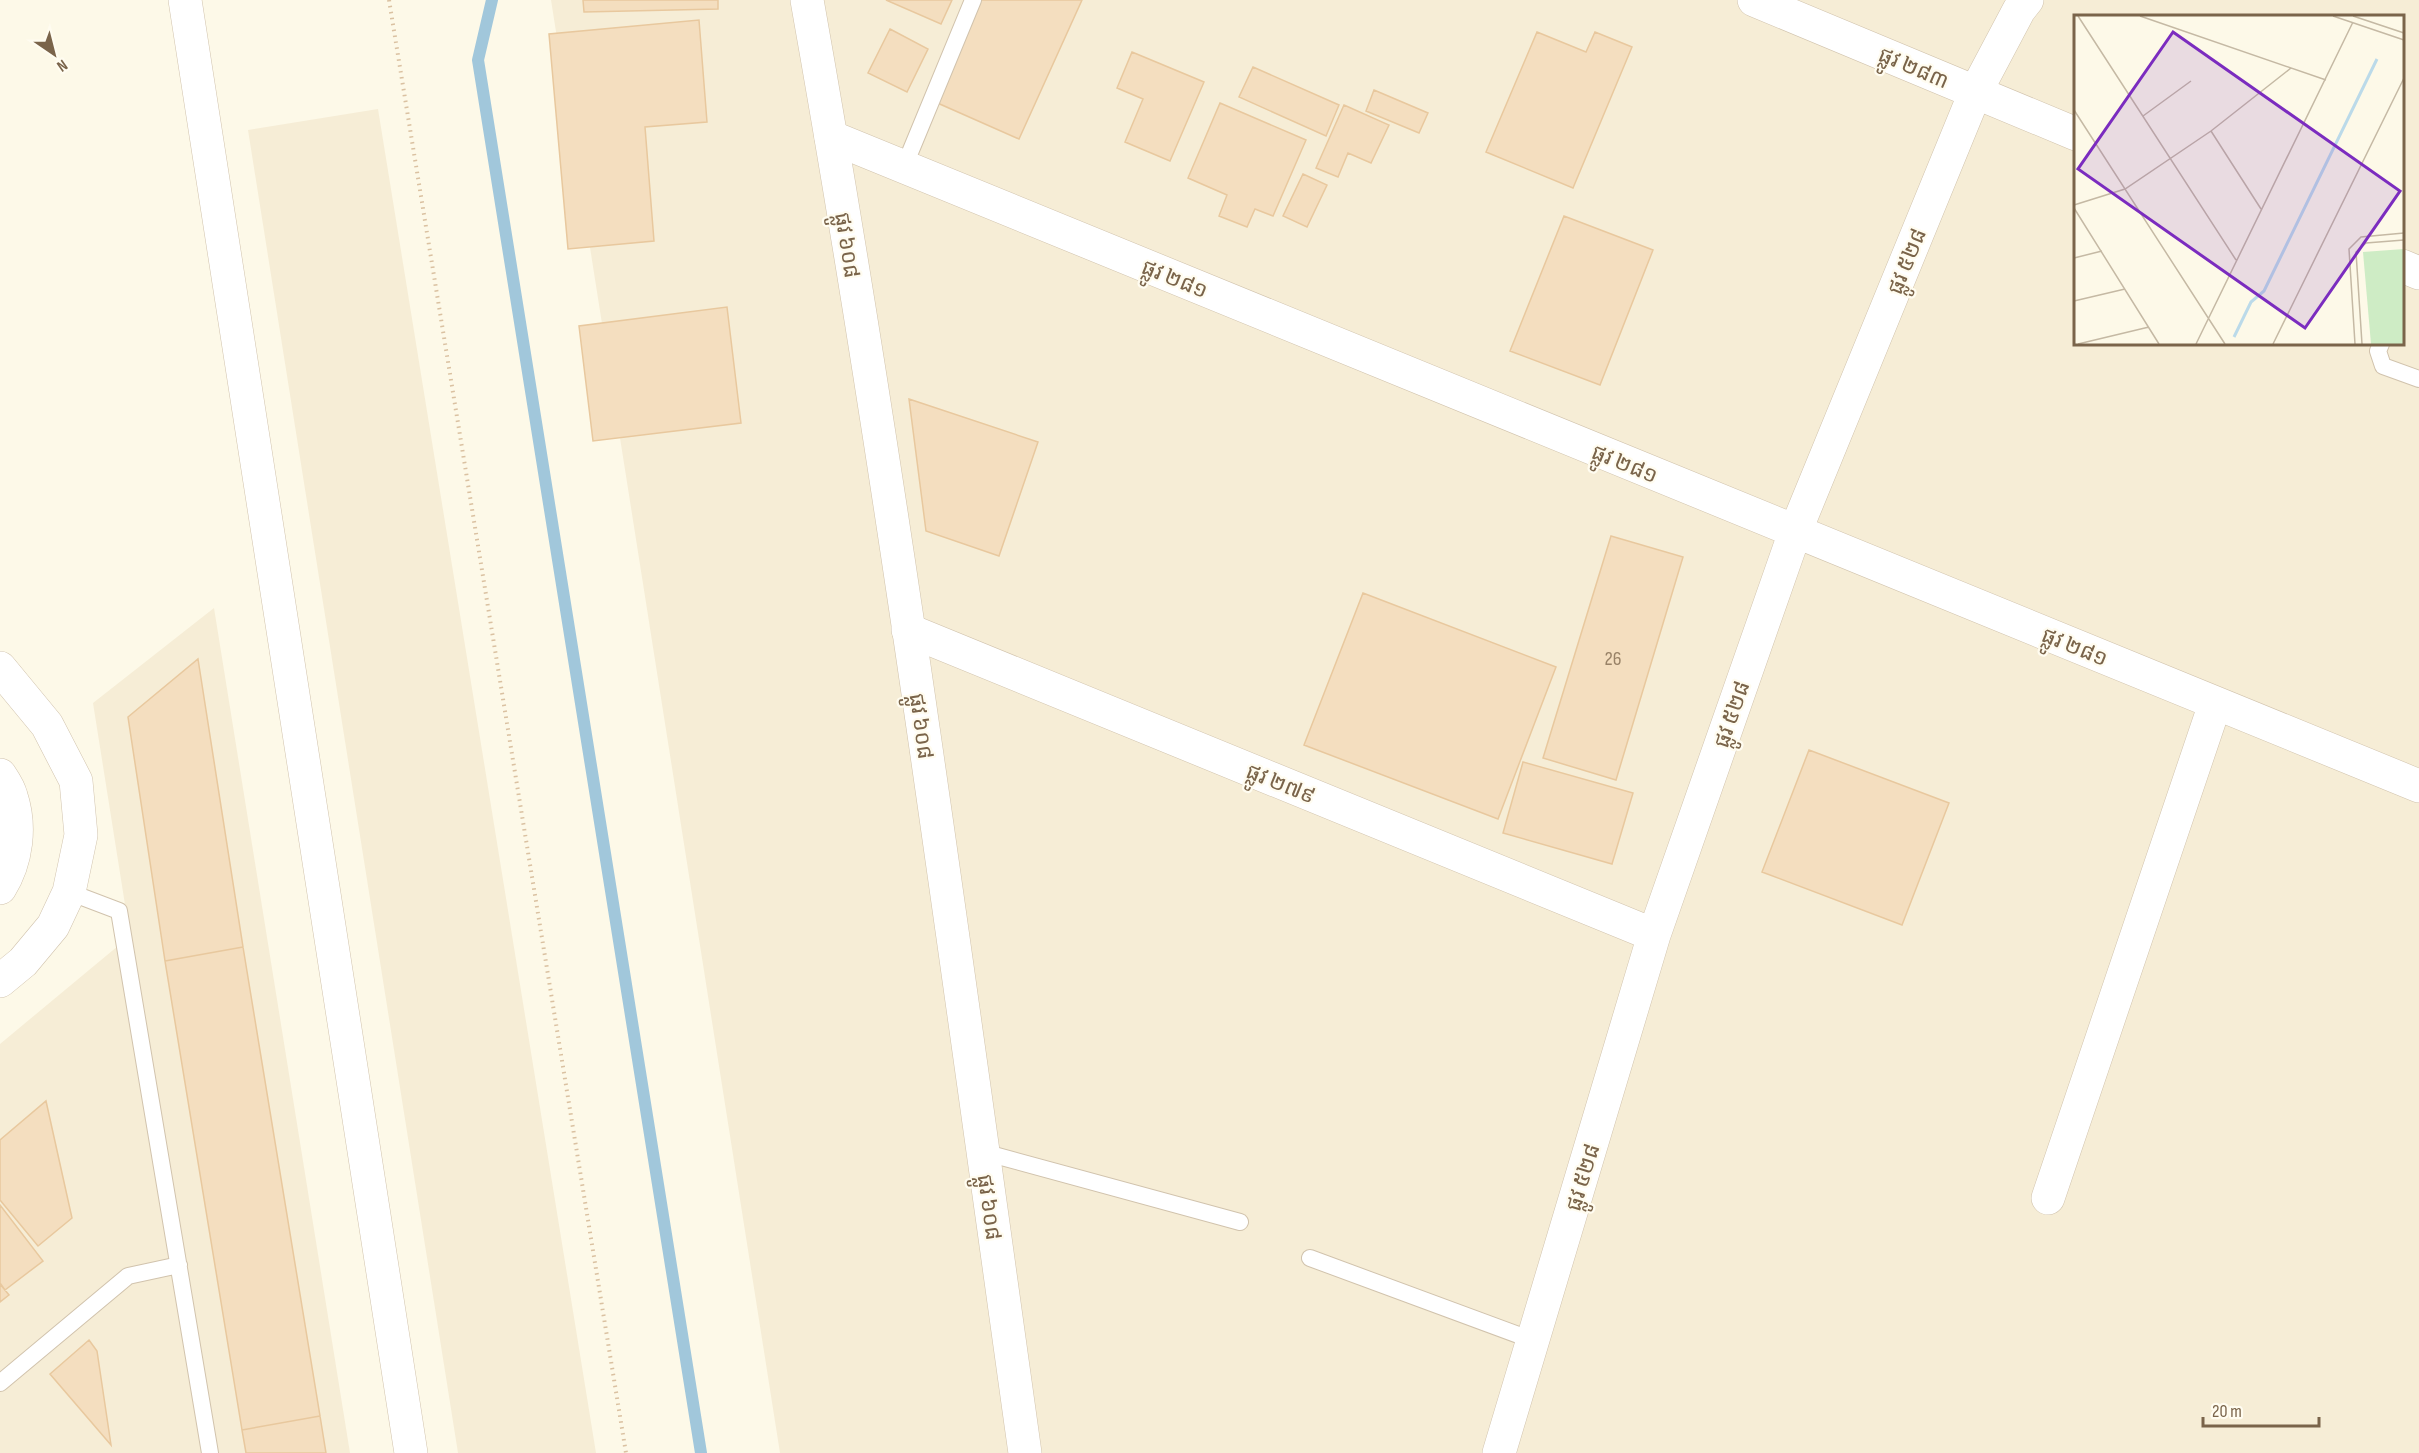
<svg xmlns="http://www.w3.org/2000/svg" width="2419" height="1453" font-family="'Sofia Sans Condensed','Noto Sans Khmer',sans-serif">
	<rect width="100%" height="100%" fill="#fdf9e8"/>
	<!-- residential -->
	<path fill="#f6edd6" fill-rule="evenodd" d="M551,0H2419V1453H780ZM2076,16H2402V344H2076Z
		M378,109L596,1453H458L248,130Z
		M214,608L350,1453H0V1044L130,936L93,703Z"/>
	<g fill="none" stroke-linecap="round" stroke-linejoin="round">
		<!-- stream -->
		<path stroke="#a1c7db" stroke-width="12" d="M492,0L478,60L701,1453"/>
	</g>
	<!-- building -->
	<path fill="#f4debf" stroke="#e8c89e" stroke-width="1.5" d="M583,0H718V9L584,12Z
		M886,0H952L941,24Z
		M979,0H1082L1019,139L933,101Z
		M699,20L707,122L645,127L654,241L568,249L549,34Z
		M890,29L928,49L907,92L868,73Z
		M1537,32L1586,52L1595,32L1632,47L1573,188L1486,152Z
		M1132,52L1204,82L1170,161L1125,142L1143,99L1117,88Z
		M1253,67L1339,105L1326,136L1239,97Z
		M1374,90L1428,113L1419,133L1366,111Z
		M1220,103L1306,140L1273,216L1255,209L1247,227L1219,216L1227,195L1188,178Z
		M1344,105L1389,125L1371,163L1348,153L1338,177L1316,168Z
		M1303,174L1327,185L1307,227L1283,216Z
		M1564,216L1653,250L1600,385L1510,351Z
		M727,307L741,423L593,441L579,326Z
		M909,399L1038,442L999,556L926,531Z
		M1611,536L1683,557L1616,780L1543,758Z
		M1363,593L1556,667L1498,819L1304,745Z
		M198,659L243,947L165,961L128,717Z
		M1809,750L1949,803L1902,925L1762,872Z
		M1523,762L1633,793L1612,864L1503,833Z
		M243,947L320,1416L242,1430L165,961Z
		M46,1101L72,1218L38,1246L0,1200V1140Z
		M0,1205L43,1261L5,1290L0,1283Z
		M0,1284L9,1295L0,1302Z
		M89,1340L97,1351L111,1445L50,1374Z
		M320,1416L326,1453H246L242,1430Z"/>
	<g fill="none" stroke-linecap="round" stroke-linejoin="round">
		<defs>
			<path id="service" d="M904,167L973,0
				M2381,344L2378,351L2383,366L2419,379
				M69,892L119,911L210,1453
				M983,1152L1240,1222
				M1310,1258L1532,1340
				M0,1383L128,1276L179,1265"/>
			<path id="minor" d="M185,0L411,1453
				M831,137L2419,786
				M908,630L1654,935
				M0,668L47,725L76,781L81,835L69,892L53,926L23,962L0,981
				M0,775C4,781 9,788 11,796C21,826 17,861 0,888
				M2048,1198L2215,704
				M1499,1453L1654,935L1795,532L1975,93L2019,10L2027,0"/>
			<path id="tertiary" d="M807,0C893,482 957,968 1025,1453
				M1754,0L2076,134
				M2402,266L2419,273"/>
		</defs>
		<!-- service casing -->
		<use href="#service" stroke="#d1c3ad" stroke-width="18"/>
		<!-- minor casing -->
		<use href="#minor" stroke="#d1c3ad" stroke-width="34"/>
		<!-- tertiary casing -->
		<use href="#tertiary" stroke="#d1c3ad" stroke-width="34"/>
		<!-- path -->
		<path stroke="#dac1a1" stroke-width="4" stroke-dasharray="1.5 4.5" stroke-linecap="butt" d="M389,0L626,1453"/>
		<!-- service -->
		<use href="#service" stroke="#fff" stroke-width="16"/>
		<!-- minor -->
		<use href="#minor" stroke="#fff" stroke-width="33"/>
		<!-- tertiary -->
		<use href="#tertiary" stroke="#fff" stroke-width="33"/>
	</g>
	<g text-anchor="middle" stroke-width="4.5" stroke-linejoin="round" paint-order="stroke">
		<!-- number labels -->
		<g font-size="20" fill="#988267">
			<text x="1613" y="665">26</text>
		</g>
		<!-- street labels -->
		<g font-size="22" fill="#7a644a" stroke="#fffcf0">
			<text transform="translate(1914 67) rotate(23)" y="8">ផ្លូវ ២៨៣</text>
			<text transform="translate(848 245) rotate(81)" y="8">ផ្លូវ ៦០៨</text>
			<text transform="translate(1906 261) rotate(-68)" y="8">ផ្លូវ ៥២៨</text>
			<text transform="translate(1175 278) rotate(22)" y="8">ផ្លូវ ២៨១</text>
			<text transform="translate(1625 463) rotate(22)" y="8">ផ្លូវ ២៨១</text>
			<text transform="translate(2075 646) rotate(22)" y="8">ផ្លូវ ២៨១</text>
			<text transform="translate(1731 714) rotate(-71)" y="8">ផ្លូវ ៥២៨</text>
			<text transform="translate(922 726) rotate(82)" y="8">ផ្លូវ ៦០៨</text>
			<text transform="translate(1281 783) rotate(22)" y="8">ផ្លូវ ២៧៩</text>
			<text transform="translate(1582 1177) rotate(-73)" y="8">ផ្លូវ ៥២៨</text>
			<text transform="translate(990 1207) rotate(82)" y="8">ផ្លូវ ៦០៨</text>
		</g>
	</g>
	<!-- overview -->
	<g transform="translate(2074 15)">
		<rect width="330" height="330" fill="#fdf9e8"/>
		<path d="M330,234V329H297L289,237Z" fill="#ceecc5"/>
		<path fill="none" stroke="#bbdae9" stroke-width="3" d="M160,322L177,287L190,276L303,44"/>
		<path fill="none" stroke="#c5b9a4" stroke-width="1.5" d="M4,1L162,245M66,1L252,65M259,1L330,25M279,1L330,18M0,95L151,329M69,101L117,66M137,116L187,194M0,190L51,174L137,116L217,53M0,193L85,329M0,243L28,236M0,286L51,274M4,329L75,312M122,329L279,7M199,329L330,63M281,329L275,234L287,222L330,218M288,329L282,237L292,228L330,225"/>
		<path fill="#7b2cbf" fill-opacity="0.15" stroke="#7b2cbf" stroke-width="3" d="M99,17L326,176L231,313L4,154Z"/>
		<rect width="330" height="330" fill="none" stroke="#7a644a" stroke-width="3"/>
	</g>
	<!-- north arrow -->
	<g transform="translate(54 54) rotate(145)" stroke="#fffcf0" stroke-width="4.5" paint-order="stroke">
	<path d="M0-4.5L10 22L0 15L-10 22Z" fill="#7a644a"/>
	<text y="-9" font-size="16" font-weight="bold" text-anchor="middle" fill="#7a644a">N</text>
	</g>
	<!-- scale -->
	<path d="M2203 1417v9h116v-9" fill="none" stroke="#7a644a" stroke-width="3"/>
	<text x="2212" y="1417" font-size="18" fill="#7a644a" stroke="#fffcf0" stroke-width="4.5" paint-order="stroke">20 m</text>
</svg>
